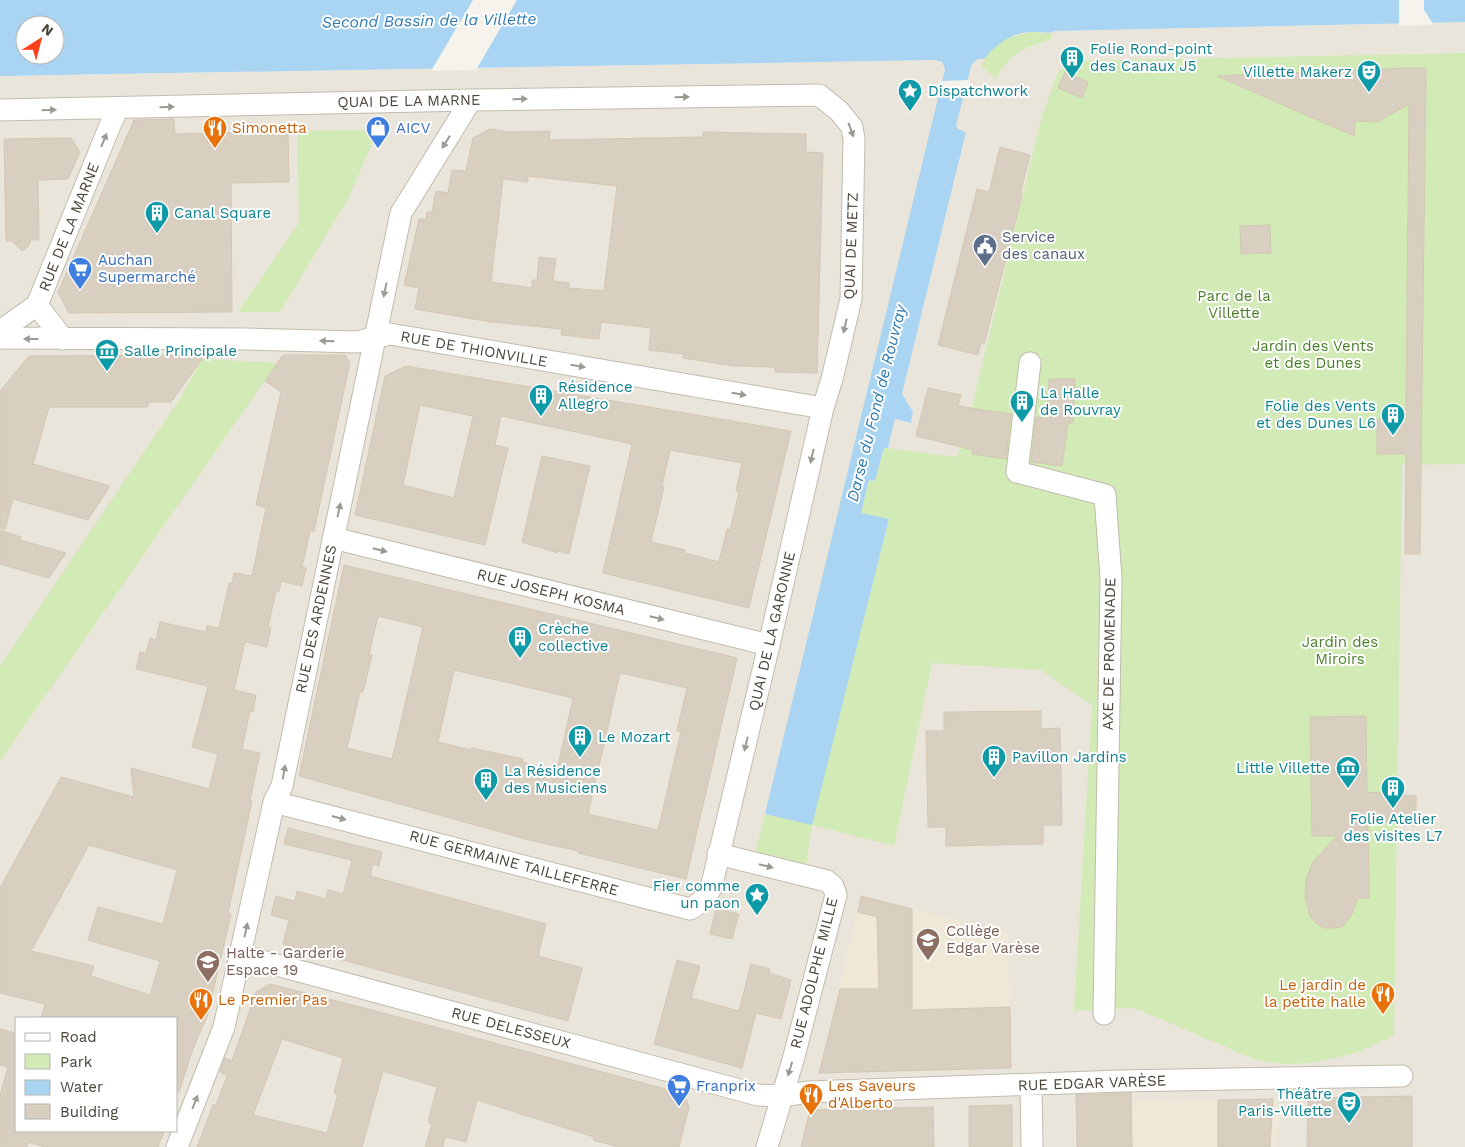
<svg xmlns="http://www.w3.org/2000/svg" width="1465" height="1147" font-family="'Work Sans',sans-serif">
	<rect width="100%" height="100%" fill="#f6f3ec"/>
	<!-- residential -->
	<path fill="#eae5da" fill-rule="evenodd" d="M1465,22V1147H0V76L935,60L942,62L945,69L861,513L888,448L895,419L910,423L913,412L902,394L966,132L957,129L956,126L971,67L973,62L979,59L1055,31ZM16,1018H176V1131H16Z"/>
	<!-- education -->
	<path fill="#efe8d6" d="M861,896L1008,933L1011,1068L819,1073Z
		M1278,1099L1277,1147H1075L1074,1104Z"/>
	<!-- green -->
	<path fill="#d2eab5" d="M1031,32L1051,33V39C1045,43 1039,43 1032,46C1015,51 1003,65 995,80L993,76L982,67C988,45 1010,35 1031,32Z
		M1465,53V464L1402,465L1394,1036L1356,1053L1313,1063L1285,1064L1259,1061L1139,1010L1130,1008L1074,1011L1092,705L1041,670L932,663L894,846L812,825L806,866L755,853L765,814L811,824L888,519L861,513L869,480L875,481L884,448L957,457L972,407L1042,116L1057,75L1067,61Z
		M378,130L349,197L280,312H238L299,223L297,131Z
		M202,359L277,363L0,761V666L181,397Z"/>
	<!-- water -->
	<path fill="#a9d4f2" fill-rule="evenodd" d="M0,0H1465V22L1055,31C1048,35 1039,31 1031,32C1011,33 997,44 984,59C977,58 974,61 971,67L956,126L958,129L966,132L902,394L913,412L911,423L895,419L888,448H884L875,481L869,480L861,513L889,519L812,825L765,814L945,69L942,62L935,60L0,76ZM25,25H55V55H25Z"/>
	<!-- pier -->
	<path fill="#f6f3ec" d="M473,0H517L476,70L431,71Z
		M1399,0H1424V10L1432,22V25L1399,26Z
		M970,80L967,94L937,95L940,81Z"/>
	<!-- building -->
	<path fill="#d8cfc1" stroke="#d3c7b4" fill-rule="evenodd" d="M1408,68H1426L1420,554H1405L1406,454H1377V419L1406,418L1409,104L1377,122L1355,121L1354,136L1217,76L1356,70L1359,74L1363,70Z
		M1065,72L1088,82L1082,98L1058,88Z
		M174,119L175,134L288,131L289,182L231,183L232,312L69,313L58,292L134,120Z
		M490,129L509,132L550,131L549,140L703,137V132L806,134V152L823,153L817,373L775,372V367L734,366L683,358V354L649,350L651,328L601,322L599,339L561,335L562,329L491,322L415,309L419,288L404,285L419,219H426L427,212H432L436,191L448,193L452,170L466,171L473,138ZM528,176L617,186L604,291L569,288V283L553,281L556,259L539,257L537,280H532V288L491,282L503,179L528,182Z
		M71,138L80,152L68,179L38,180L39,240H31L28,247L22,251L12,241H6L4,139Z
		M1000,147L1030,155L1021,191H1022L1021,200L984,344L981,343L978,355L938,345L977,189L989,192Z
		M1270,225L1271,253L1241,254L1240,226Z
		M205,355L171,402H148V407H49L33,464L110,486L88,520L13,499L5,529L0,528V395L1,390L29,356Z
		M283,355H345L350,362L314,532L310,531L302,567L306,568L302,586L281,581L279,592L276,591L268,627L271,628L267,647L245,642L234,690L256,695L253,712L250,711L242,749L260,753L250,801H252L228,913L231,914L208,1014L193,1049L179,1092L176,1091V1018H41L45,1004L0,993V888L61,777L134,797L131,768L209,789L218,754L192,747L208,686L136,669L140,652L146,653L150,638L156,640L160,622L206,632L207,626L219,628L229,583H232L234,573L252,576L266,508L256,505L281,392L265,381ZM89,845L177,870L163,924L98,907L88,940L160,961L150,995L91,976L94,966L31,951Z
		M406,366L791,431L749,608L603,573L632,444L501,416L495,445L508,448L485,545L355,515L385,376ZM420,405L473,416L454,498L403,485ZM670,450L742,463L736,491L739,492L730,530L727,529L719,562L684,553L685,550L651,542L664,487L662,486Z
		M1049,379H1075L1073,423H1068L1062,466L1031,462L1036,417L1047,419Z
		M928,388L961,395L958,406L1011,414L1006,459L972,454L973,450L916,436Z
		M542,456L590,466L569,554L558,551V553L522,542Z
		M0,530L21,537L20,540L66,553L49,578L0,564Z
		M344,565L737,658L686,879L578,853V851L529,840L299,776ZM378,616L423,627L392,759L347,748L360,692H363L372,655H369ZM454,670L573,698L555,779L526,772L527,763L522,762L523,759L472,748L471,750L438,742ZM620,673L687,688L677,731L681,732L658,830L588,814Z
		M1041,711V729L1060,728L1062,825H1043V844L946,846V827H928L926,731H944V712Z
		M1366,716L1367,792L1416,796V826L1368,820L1369,898H1358L1352,914L1343,926L1336,928H1324L1317,924L1310,916L1305,897L1306,880L1313,862L1337,836H1312L1310,717Z
		M288,828L382,852L379,866L373,864L370,876L546,924L538,956L582,968L568,1021L283,944L289,920L271,915L276,896L295,901L297,891L326,899L328,890L343,894L352,860L284,844Z
		M861,896L912,909V1010L1010,1007L1011,1068L819,1073L840,989H879L877,917L858,912Z
		M716,908L739,914L732,939L710,934Z
		M677,960L700,966L691,998L739,1011L751,964L770,969L769,973L791,980L781,1019L756,1013L742,1068L654,1044Z
		M270,984L372,1010L684,1094L689,1107L679,1147H619L593,1140L594,1137L477,1100L466,1142L445,1137L443,1147H425L432,1124L428,1122L437,1087L383,1071L362,1147H197L213,1105H216L227,1076L220,1072L225,1058L232,1061L256,992ZM282,1039L343,1058L334,1093L338,1094L327,1133L253,1115Z
		M0,1029L16,1033V1131H164L158,1147H45L28,1142L27,1147H0V1095L8,1067L0,1065Z
		M1131,1093L1132,1147H1077L1076,1095Z
		M1412,1096V1147H1307L1308,1098Z
		M1273,1099L1270,1147H1218V1100Z
		M1012,1105V1147H969V1106Z
		M933,1107L934,1147H801L810,1110Z"/>
	<g fill="none" stroke-linecap="round" stroke-linejoin="round">
		<defs>
			<path id="street" d="M0,110L471,100L819,95L839,111L852,127L854,139L851,299L832,379L823,408L769,645L711,888C705,898 700,904 690,909L274,802
				M37,305L63,339
				M0,331L37,305L111,123L118,108
				M0,338L244,339L357,342L390,334L823,408
				M1030,363L1017,472L1105,495L1111,578L1104,1014
				M333,538L769,645
				M718,854L827,881L833,886L836,895L793,1060L767,1147
				M240,955L758,1095L782,1096L809,1092L1121,1081L1402,1076
				M1031,1085L1032,1147
				M177,1147L224,1027L274,802L282,786L401,213L471,100"/>
		</defs>
		<!-- street casing -->
		<use href="#street" stroke="#c2bbae" stroke-width="23"/>
		<!-- street -->
		<use href="#street" stroke="#fff" stroke-width="21"/>
	</g>
	<!-- one-way arrows -->
	<defs><path id="oneway-solid" d="M-6-.8H1V-3.2L6.5 0L1 3.2V.8H-6Z" transform="scale(1.25)"/></defs>
	<g fill="#9c9892">
		<use href="#oneway-solid" transform="translate(682 97) rotate(-1)"/>
		<use href="#oneway-solid" transform="translate(520 99) rotate(-1)"/>
		<use href="#oneway-solid" transform="translate(167 107) rotate(-1)"/>
		<use href="#oneway-solid" transform="translate(49 110) rotate(-1)"/>
		<use href="#oneway-solid" transform="translate(851 130) rotate(70)"/>
		<use href="#oneway-solid" transform="translate(104 140) rotate(-68)"/>
		<use href="#oneway-solid" transform="translate(446 142) rotate(122)"/>
		<use href="#oneway-solid" transform="translate(385 290) rotate(102)"/>
		<use href="#oneway-solid" transform="translate(845 326) rotate(103)"/>
		<use href="#oneway-solid" transform="translate(31 339) rotate(-180)"/>
		<use href="#oneway-solid" transform="translate(327 341) rotate(-178)"/>
		<use href="#oneway-solid" transform="translate(578 366) rotate(10)"/>
		<use href="#oneway-solid" transform="translate(739 394) rotate(10)"/>
		<use href="#oneway-solid" transform="translate(812 456) rotate(103)"/>
		<use href="#oneway-solid" transform="translate(339 510) rotate(-78)"/>
		<use href="#oneway-solid" transform="translate(380 550) rotate(14)"/>
		<use href="#oneway-solid" transform="translate(657 618) rotate(14)"/>
		<use href="#oneway-solid" transform="translate(746 744) rotate(103)"/>
		<use href="#oneway-solid" transform="translate(284 772) rotate(-80)"/>
		<use href="#oneway-solid" transform="translate(339 818) rotate(15)"/>
		<use href="#oneway-solid" transform="translate(766 866) rotate(14)"/>
		<use href="#oneway-solid" transform="translate(246 930) rotate(-78)"/>
		<use href="#oneway-solid" transform="translate(790 1069) rotate(107)"/>
		<use href="#oneway-solid" transform="translate(195 1102) rotate(-69)"/>
	</g>
	<!-- icons -->
	<defs>
		<symbol id="building-pin" viewBox="-11 -11 22 30"><path d="M0 17L-7.5 6A9.5 9.5 0 1 1 7.5 6Z" fill="#0f9aa8" stroke="#fff"/><path d="M-4-6H4V6H1V3H-1V6H-4ZM-2.5-4.3h1.7v1.8h-1.7ZM.8-4.3h1.7v1.8H.8ZM-2.5-1h1.7V.8h-1.7ZM.8-1h1.7V.8H.8Z" fill="#fff"/></symbol>
		<symbol id="theatre-pin" viewBox="-11 -11 22 30"><path d="M0 17L-7.5 6A9.5 9.5 0 1 1 7.5 6Z" fill="#0f9aa8" stroke="#fff"/><path d="M-5-5.5Q0-4 5-5.5V0Q5 5 0 6Q-5 5-5 0ZM-3.3-2.5H-1v1.5H-3.3ZM1-2.5H3.3v1.5H1ZM-2.8 1Q0 5.5 2.8 1Z" fill="#fff"/></symbol>
		<symbol id="sight-pin" viewBox="-11 -11 22 30"><path d="M0 17L-7.5 6A9.5 9.5 0 1 1 7.5 6Z" fill="#0f9aa8" stroke="#fff"/><path d="M0-6L1.8-2.2L6-1.7L2.9 1.2L3.7 5.4L0 3.3L-3.7 5.4L-2.9 1.2L-6-1.7L-1.8-2.2Z" fill="#fff"/></symbol>
		<symbol id="restaurant-pin" viewBox="-11 -11 22 30"><path d="M0 17L-7.5 6A9.5 9.5 0 1 1 7.5 6Z" fill="#e8710a" stroke="#fff"/><path d="M-5-6h1v4h1v-4h1v4h1v-4h1v5L-1.5 .5V6h-2V.5L-5-1ZM5-6V6H3V1.5H1.5Q1.5-4 5-6Z" fill="#fff"/></symbol>
		<symbol id="shop-pin" viewBox="-11 -11 22 30"><path d="M0 17L-7.5 6A9.5 9.5 0 1 1 7.5 6Z" fill="#3f7fe0" stroke="#fff"/><path d="M-5-2.5h2.3a2.7 3.5 0 0 1 5.4 0H5L5.5 6h-11ZM-1.5-2.5h3a1.5 2.3 0 0 0-3 0Z" fill="#fff"/></symbol>
		<symbol id="civic-pin" viewBox="-11 -11 22 30"><path d="M0 17L-7.5 6A9.5 9.5 0 1 1 7.5 6Z" fill="#5c6f8a" stroke="#fff"/><path d="M-.6-6.5H3V-4.5H.6V-3L4-1V1h2V6H-6V1h2V-1L-.6-3ZM-1.2 2.5V6h2.4V2.5Z" fill="#fff"/></symbol>
		<symbol id="supermarket-pin" viewBox="-11 -11 22 30"><path d="M0 17L-7.5 6A9.5 9.5 0 1 1 7.5 6Z" fill="#3f7fe0" stroke="#fff"/><path d="M-6-5.5h2.5l.6 2H6L4.5 2H-2.5L-4.4-4H-6ZM-1.5 3.2a1.3 1.3 0 1 0 .1 0ZM3 3.2a1.3 1.3 0 1 0 .1 0Z" fill="#fff"/></symbol>
		<symbol id="museum-pin" viewBox="-11 -11 22 30"><path d="M0 17L-7.5 6A9.5 9.5 0 1 1 7.5 6Z" fill="#0f9aa8" stroke="#fff"/><path d="M0-6L6-3V-2H-6V-3ZM-5-1h2V3h-2ZM-1-1h2V3h-2ZM3-1h2V3H3ZM-6 4H6V6H-6Z" fill="#fff"/></symbol>
		<symbol id="school-pin" viewBox="-11 -11 22 30"><path d="M0 17L-7.5 6A9.5 9.5 0 1 1 7.5 6Z" fill="#8d6e63" stroke="#fff"/><path d="M0-5L7-2L0 1L-7-2ZM-4 1L0 2.5L4 1V4Q0 6-4 4Z" fill="#fff"/></symbol>
	</defs>
	<g fill-rule="evenodd">
		<use href="#building-pin" x="1058" y="44" width="28" height="38"/>
		<use href="#theatre-pin" x="1355" y="58" width="28" height="38"/>
		<use href="#sight-pin" x="896" y="77" width="28" height="38"/>
		<use href="#restaurant-pin" x="201" y="114" width="28" height="38"/>
		<use href="#shop-pin" x="364" y="114" width="28" height="38"/>
		<use href="#building-pin" x="143" y="199" width="28" height="38"/>
		<use href="#civic-pin" x="971" y="232" width="28" height="38"/>
		<use href="#supermarket-pin" x="66" y="255" width="28" height="38"/>
		<use href="#museum-pin" x="93" y="337" width="28" height="38"/>
		<use href="#building-pin" x="527" y="382" width="28" height="38"/>
		<use href="#building-pin" x="1008" y="388" width="28" height="38"/>
		<use href="#building-pin" x="1379" y="401" width="28" height="38"/>
		<use href="#building-pin" x="506" y="624" width="28" height="38"/>
		<use href="#building-pin" x="566" y="723" width="28" height="38"/>
		<use href="#building-pin" x="980" y="743" width="28" height="38"/>
		<use href="#museum-pin" x="1334" y="754" width="28" height="38"/>
		<use href="#building-pin" x="472" y="766" width="28" height="38"/>
		<use href="#building-pin" x="1379" y="774" width="28" height="38"/>
		<use href="#sight-pin" x="743" y="881" width="28" height="38"/>
		<use href="#school-pin" x="914" y="926" width="28" height="38"/>
		<use href="#school-pin" x="194" y="948" width="28" height="38"/>
		<use href="#restaurant-pin" x="1369" y="980" width="28" height="38"/>
		<use href="#restaurant-pin" x="187" y="986" width="28" height="38"/>
		<use href="#supermarket-pin" x="665" y="1072" width="28" height="38"/>
		<use href="#restaurant-pin" x="797" y="1081" width="28" height="38"/>
		<use href="#theatre-pin" x="1335" y="1089" width="28" height="38"/>
	</g>
	<g text-anchor="middle" stroke-width="4" stroke-linejoin="round" paint-order="stroke">
		<!-- culture labels -->
		<g font-size="15" fill="#0d838f" stroke="#fff" text-anchor="start">
			<text x="1090" y="54">Folie Rond-point<tspan x="1090" dy="17">des Canaux J5</tspan></text>
			<text x="1352" y="77" text-anchor="end">Villette Makerz</text>
			<text x="928" y="96">Dispatchwork</text>
			<text x="174" y="218">Canal Square</text>
			<text x="124" y="356">Salle Principale</text>
			<text x="558" y="392">Résidence<tspan x="558" dy="17">Allegro</tspan></text>
			<text x="1040" y="398">La Halle<tspan x="1040" dy="17">de Rouvray</tspan></text>
			<text x="1376" y="411" text-anchor="end">Folie des Vents<tspan x="1376" dy="17">et des Dunes L6</tspan></text>
			<text x="538" y="634">Crèche<tspan x="538" dy="17">collective</tspan></text>
			<text x="598" y="742">Le Mozart</text>
			<text x="1012" y="762">Pavillon Jardins</text>
			<text x="1330" y="773" text-anchor="end">Little Villette</text>
			<text x="504" y="776">La Résidence<tspan x="504" dy="17">des Musiciens</tspan></text>
			<text x="1393" y="824" text-anchor="middle">Folie Atelier<tspan x="1393" dy="17">des visites L7</tspan></text>
			<text x="740" y="891" text-anchor="end">Fier comme<tspan x="740" dy="17">un paon</tspan></text>
			<text x="1332" y="1099" text-anchor="end">Théâtre<tspan x="1332" dy="17">Paris-Villette</tspan></text>
		</g>
		<!-- street labels -->
		<g font-size="15" fill="#4b4439" stroke="#fff">
			<text transform="translate(409 101) rotate(-1)" y="5">QUAI DE LA MARNE</text>
			<text transform="translate(69 227) rotate(-68)" y="5">RUE DE LA MARNE</text>
			<text transform="translate(851 246) rotate(-88)" y="5">QUAI DE METZ</text>
			<text transform="translate(474 349) rotate(10)" y="5">RUE DE THIONVILLE</text>
			<text transform="translate(551 592) rotate(14)" y="5">RUE JOSEPH KOSMA</text>
			<text transform="translate(316 619) rotate(-78)" y="5">RUE DES ARDENNES</text>
			<text transform="translate(772 631) rotate(-77)" y="5">QUAI DE LA GARONNE</text>
			<text transform="translate(1109 654) rotate(-89)" y="5">AXE DE PROMENADE</text>
			<text transform="translate(514 863) rotate(15)" y="5">RUE GERMAINE TAILLEFERRE</text>
			<text transform="translate(814 973) rotate(-76)" y="5">RUE ADOLPHE MILLE</text>
			<text transform="translate(511 1028) rotate(15)" y="5">RUE DELESSEUX</text>
			<text transform="translate(1092 1083) rotate(-2)" y="5">RUE EDGAR VARÈSE</text>
		</g>
		<!-- food labels -->
		<g font-size="15" fill="#c56008" stroke="#fff" text-anchor="start">
			<text x="232" y="133">Simonetta</text>
			<text x="1366" y="990" text-anchor="end">Le jardin de<tspan x="1366" dy="17">la petite halle</tspan></text>
			<text x="218" y="1005">Le Premier Pas</text>
			<text x="828" y="1091">Les Saveurs<tspan x="828" dy="17">d'Alberto</tspan></text>
		</g>
		<!-- shop labels -->
		<g font-size="15" fill="#366cbe" stroke="#fff" text-anchor="start">
			<text x="396" y="133">AICV</text>
			<text x="98" y="265">Auchan<tspan x="98" dy="17">Supermarché</tspan></text>
			<text x="696" y="1091">Franprix</text>
		</g>
		<!-- service labels -->
		<g font-size="15" fill="#4e5e75" stroke="#fff" text-anchor="start">
			<text x="1002" y="242">Service<tspan x="1002" dy="17">des canaux</tspan></text>
		</g>
		<!-- park labels -->
		<g font-size="15" fill="#4a7f2a" stroke="#fff">
			<text x="1234" y="301">Parc de la<tspan x="1234" dy="17">Villette</tspan></text>
			<text x="1313" y="351">Jardin des Vents<tspan x="1313" dy="17">et des Dunes</tspan></text>
			<text x="1340" y="647">Jardin des<tspan x="1340" dy="17">Miroirs</tspan></text>
		</g>
		<!-- education labels -->
		<g font-size="15" fill="#785e54" stroke="#fff" text-anchor="start">
			<text x="946" y="936">Collège<tspan x="946" dy="17">Edgar Varèse</tspan></text>
			<text x="226" y="958">Halte - Garderie<tspan x="226" dy="17">Espace 19</tspan></text>
		</g>
		<!-- water labels -->
		<g font-size="16" font-style="italic" fill="#2e7ab2" stroke="#fff">
			<text transform="translate(429 20) rotate(-1)" y="6">Second Bassin de la Villette</text>
			<text transform="translate(876 403) rotate(-76)" y="6">Darse du Fond de Rouvray</text>
		</g>
	</g>
	<!-- legend -->
	<rect x="15" y="1017" width="162" height="115" fill="#ffffff" stroke="#b7b4b0"/>
	<rect x="25" y="1033" width="25" height="8" fill="#ffffff" stroke="#b7b4b0"/>
	<text x="60" y="1042" font-size="15" fill="#4b4439">Road</text>
	<rect x="25" y="1054" width="25" height="15" fill="#d2eab5" stroke="#b7b4b0"/>
	<text x="60" y="1067" font-size="15" fill="#4b4439">Park</text>
	<rect x="25" y="1080" width="25" height="15" fill="#a9d4f2" stroke="#b7b4b0"/>
	<text x="60" y="1092" font-size="15" fill="#4b4439">Water</text>
	<rect x="25" y="1104" width="25" height="15" fill="#d8cfc1" stroke="#b7b4b0"/>
	<text x="60" y="1117" font-size="15" fill="#4b4439">Building</text>
	<!-- north arrow -->
	<g transform="translate(40 40) rotate(36)"><circle r="24" fill="#ffffff" stroke="#b7b4b0"/>
	<path d="M0-4L9 19L0 12L-9 19Z" fill="#fc3f1d"/>
	<text y="-8" font-size="14" font-weight="bold" text-anchor="middle" fill="#4b4439">N</text>
	</g>
</svg>
